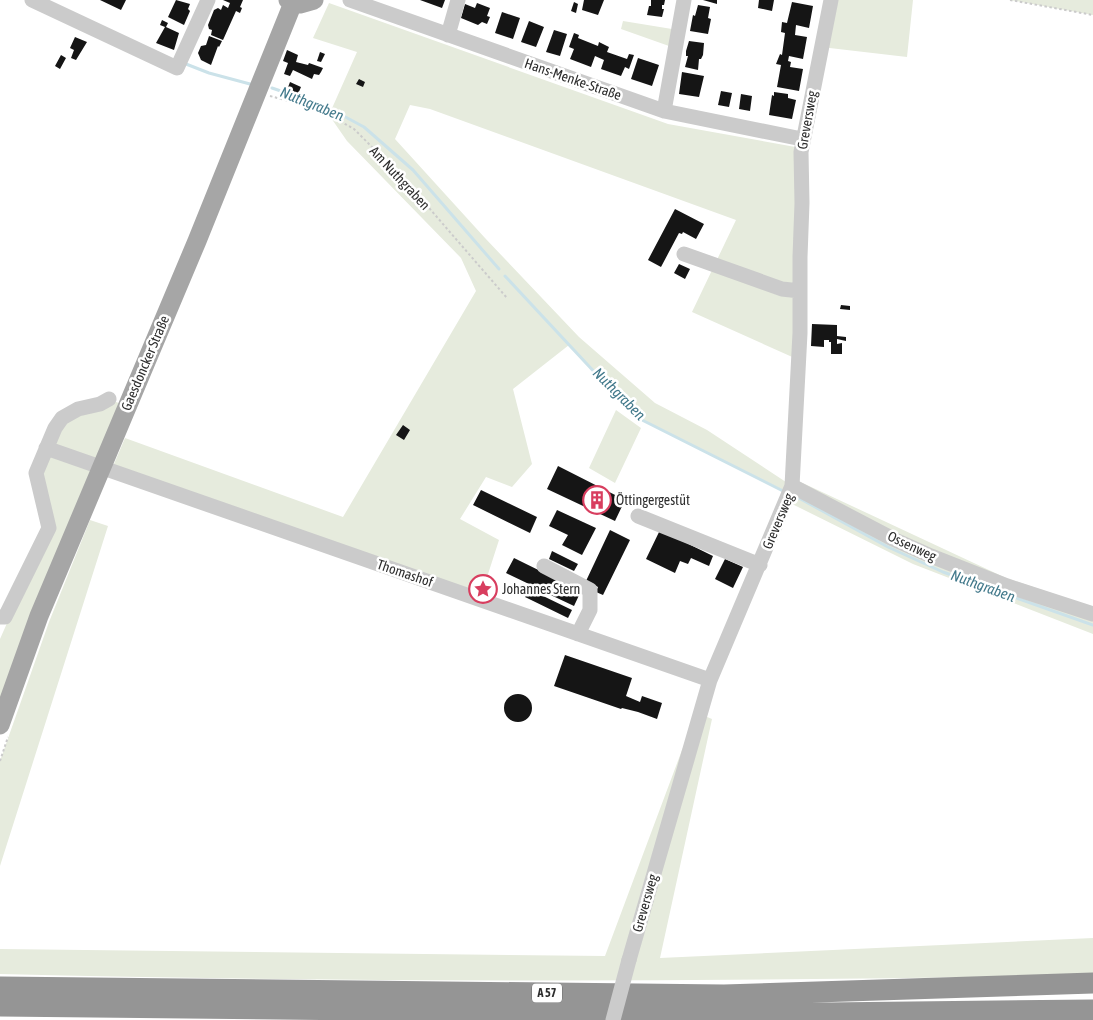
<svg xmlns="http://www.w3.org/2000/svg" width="1093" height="1020" font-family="'Asap Condensed',sans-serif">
	<rect width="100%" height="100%" fill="#fff"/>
	<!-- green -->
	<path fill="#e6ebdd" d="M831,0H913L907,57L821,47Z
		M1010,0H1093V15Z
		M329,3L668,124L801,148L799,360L692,312L736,220L430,109L410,105L395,139L485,238L579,337L655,403L707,430L792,486V478L1006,578L1093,607V634L913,564L786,501L789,493L642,420L626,406L569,345L513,389L532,464L512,487L486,477L460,519L499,540L480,599L111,471L125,438L343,517L476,291L461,258L347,141L329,115L357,52L313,38Z
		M623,21L672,29L669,46L621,29Z
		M109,399L121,404L0,706V639L49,528L36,473L55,428Z
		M616,410L641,428L615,483L589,468Z
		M90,520L108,526L0,866V761L49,622Z
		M700,714L712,719L660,958L1093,938V975C729,982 364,983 0,974V949L605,956L682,750Z"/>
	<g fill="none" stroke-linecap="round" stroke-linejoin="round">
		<!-- stream -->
		<path stroke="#cbe2e9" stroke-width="3" d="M186,64L209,73L250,84
			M272,88L325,106L364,127L413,170L499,269
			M505,276L626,406L642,420L785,492
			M797,497L888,547L943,572L1093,625"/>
	</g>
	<!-- building -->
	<path fill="#151515" d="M100,0H126L121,10Z
		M176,0L190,4L188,9L190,11L184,25L168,17Z
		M223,0H243L240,7L242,8L240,13L236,11L223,40L211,35L212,30L209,29L208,25L214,10L218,8L221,10L223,5L228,8L230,3Z
		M420,0H445L442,8Z
		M584,0H604L598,15L582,10Z
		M651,0H665L664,5H662V9H664L662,17L647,15L649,6H651Z
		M703,0H717V4Z
		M759,0H774L772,11L758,8Z
		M574,2L578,4L576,13L571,11Z
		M792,2L813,6L809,28L796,25L795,35L807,37L803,59L789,56L788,61L791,62L790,67L803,69L799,91L777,87L781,65L776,64L780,54L782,55L785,33L781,32L782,22L787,23Z
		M477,3L490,8L487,16L490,17L487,24L482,22L478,25L461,18L465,4L475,8Z
		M698,5L710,7L708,18L711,19L708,34L690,31L693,15L695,16Z
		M502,12L520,18L513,39L495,33Z
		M162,20L168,23L166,27L179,33L174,50L156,43L165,27L160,25Z
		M529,21L544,27L536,47L521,42Z
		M554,30L567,34L560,56L546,52Z
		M574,33L579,35L578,38L598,46L599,42L609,47L607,52L627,59L629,54L634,55L629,69L625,67L621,76L601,69L604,60L595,56L591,67L570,59L574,49L569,47Z
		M209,36L222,41L219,47L218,46L211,65L201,60L198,53L201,46L206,45Z
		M75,37L87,42L76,60L71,58L74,50L70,48Z
		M689,41L704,43L703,55L701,59H699L698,70L685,67L688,56H686V51Z
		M287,50L298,55L296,62L308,65L309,63L323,68L321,72L319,75L314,74L312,79L293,70L290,76L284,74L288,63L283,61Z
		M320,52L325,54L321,62L317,61Z
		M61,55L66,58L60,69L55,66Z
		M638,58L659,65L652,86L631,79Z
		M682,72L704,76L699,97L679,94Z
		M359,79L365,82L363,87L356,84Z
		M290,82L301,87L298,94L287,90Z
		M721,91L732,93L729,107L718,105Z
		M774,92L788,94V98L796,100L792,119L769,115L772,95L774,96Z
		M741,94L752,96L750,111L739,109Z
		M675,209L704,224L696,239L683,232L682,234L679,233L661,267L648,260Z
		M679,264L690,269L685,279L674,273Z
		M841,305L850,306V310L840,309Z
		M812,324L837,325V336L846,337V341L837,339V344L842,343V354H831V342H829V340H824V347L811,346Z
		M403,425L410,430L404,440L396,435Z
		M558,466L625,500L615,521L547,489Z
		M481,490L537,517L530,533L473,505Z
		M557,510L596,528L582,555L562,545L568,535L549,526Z
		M610,530L630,540L603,595L596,592L598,587L586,581Z
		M660,530L713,556L709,566L691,558L688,564L680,561L675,573L646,559Z
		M552,551L578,564L574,571L549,559Z
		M514,558L581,591L574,606L538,589L537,591L540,592L539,594L572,610L568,618L525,597L531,585L506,573Z
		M725,559L743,567L733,588L715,579Z
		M565,655L632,678L626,696L640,702L642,696L662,703L657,719L638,712L622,708L621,709L554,686Z
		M504 708a14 14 0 1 1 28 0a14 14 0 1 1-28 0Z"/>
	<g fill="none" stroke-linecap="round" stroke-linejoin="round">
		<!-- path -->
		<path stroke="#cbcbcb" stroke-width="2" stroke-dasharray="2.5 2.5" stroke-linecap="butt" d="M1010,0L1093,15
			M270,96L296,103L329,115L354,129L404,179L507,298
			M0,761L8,737"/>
		<!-- minor -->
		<path stroke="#cbcbcb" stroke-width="15" d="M32,0L177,68L208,0
			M350,0L664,111L802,139
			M448,35L458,0
			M664,111L684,0
			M684,254L782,289L800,291
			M46,448L710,680
			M792,486L893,539L931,556L1007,586L1093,614
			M638,516L760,565
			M544,566L590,590V610L578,634
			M0,617H5L49,528L36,473L55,428L62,418L78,409L100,404L109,399
			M629,960L710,680L792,486L800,333V257L802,203L801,152L831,0"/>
		<!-- major -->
		<path stroke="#a6a6a6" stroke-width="19" d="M288,0L300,4L314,0
			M0,725L39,616L197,241L293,3"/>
		<!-- highway -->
		<path stroke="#959595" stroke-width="21" d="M0,987L724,995L1093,983
			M0,1006L735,1014L1093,1010"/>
		<!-- minor-bridge -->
		<path stroke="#cbcbcb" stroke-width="15" d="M613,1020L629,960"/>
	</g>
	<!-- icons -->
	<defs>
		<symbol id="building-ring" viewBox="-11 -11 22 22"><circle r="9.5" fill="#fff" stroke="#d83e5f" stroke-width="1.5"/><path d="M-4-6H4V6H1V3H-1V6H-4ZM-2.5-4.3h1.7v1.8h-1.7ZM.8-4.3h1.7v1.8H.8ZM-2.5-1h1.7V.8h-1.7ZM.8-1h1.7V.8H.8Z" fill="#d83e5f"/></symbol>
		<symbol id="sight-ring" viewBox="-11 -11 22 22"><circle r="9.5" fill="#fff" stroke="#d83e5f" stroke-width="1.5"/><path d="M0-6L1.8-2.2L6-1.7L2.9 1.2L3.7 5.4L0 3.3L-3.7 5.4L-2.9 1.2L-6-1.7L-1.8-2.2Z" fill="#d83e5f"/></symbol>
	</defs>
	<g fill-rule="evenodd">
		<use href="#building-ring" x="581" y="484" width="32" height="32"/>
		<use href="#sight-ring" x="467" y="573" width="32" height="32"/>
	</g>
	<g text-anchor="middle" stroke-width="5" stroke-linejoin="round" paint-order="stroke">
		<!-- shield labels -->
		<rect fill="#fff" stroke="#6d6d6d" stroke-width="1" x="532" y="983.5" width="30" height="19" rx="4"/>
		<g font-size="12" font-weight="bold" fill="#2e2e2e">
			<text x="547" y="997">A 57</text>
		</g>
		<!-- street labels -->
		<g font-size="14" fill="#2e2e2e" stroke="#fff">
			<text transform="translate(573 79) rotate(19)" y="5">Hans-Menke-Straße</text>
			<text transform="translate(807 120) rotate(-80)" y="5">Greversweg</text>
			<text transform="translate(400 178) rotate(47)" y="5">Am Nuthgraben</text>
			<text transform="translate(145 363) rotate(-67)" y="5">Gaesdoncker Straße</text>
			<text transform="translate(778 521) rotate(-67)" y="5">Greversweg</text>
			<text transform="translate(912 546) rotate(25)" y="5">Ossenweg</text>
			<text transform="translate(405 573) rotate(19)" y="5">Thomashof</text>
			<text transform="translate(645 903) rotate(-74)" y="5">Greversweg</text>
		</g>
		<!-- poi labels -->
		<g font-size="14" fill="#2e2e2e" stroke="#fff" text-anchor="start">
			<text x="616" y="505">Öttingergestüt</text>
			<text x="502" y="594">Johannes Stern</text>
		</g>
		<!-- water labels -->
		<g font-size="15" font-style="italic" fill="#42798b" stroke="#fff">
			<text transform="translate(312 104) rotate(22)" y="5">Nuthgraben</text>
			<text transform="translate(619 394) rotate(45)" y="5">Nuthgraben</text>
			<text transform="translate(983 586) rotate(20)" y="5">Nuthgraben</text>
		</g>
	</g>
</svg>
